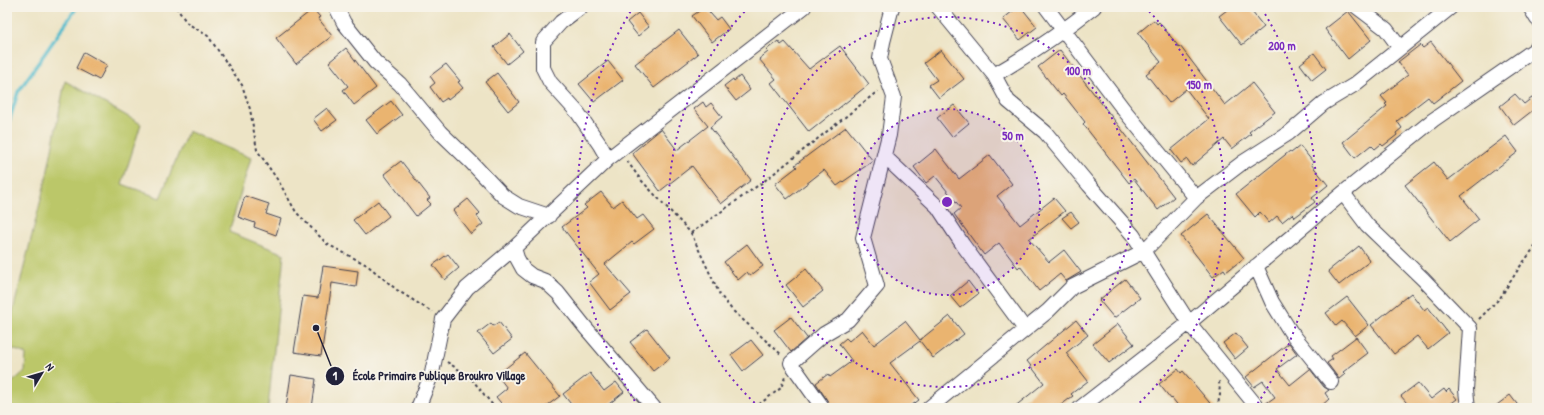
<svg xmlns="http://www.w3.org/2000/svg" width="1544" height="415" font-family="'Patrick Hand',sans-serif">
	<rect width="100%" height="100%" fill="#f7f3e8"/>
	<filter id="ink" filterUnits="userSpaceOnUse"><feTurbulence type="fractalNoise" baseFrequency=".025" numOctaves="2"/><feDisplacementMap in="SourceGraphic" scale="8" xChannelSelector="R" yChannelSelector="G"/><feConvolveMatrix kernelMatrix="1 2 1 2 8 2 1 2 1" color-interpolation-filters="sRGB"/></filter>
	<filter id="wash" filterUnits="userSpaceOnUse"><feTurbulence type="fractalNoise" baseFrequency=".012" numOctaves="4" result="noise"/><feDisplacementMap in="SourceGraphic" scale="16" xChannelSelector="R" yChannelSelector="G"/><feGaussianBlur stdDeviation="0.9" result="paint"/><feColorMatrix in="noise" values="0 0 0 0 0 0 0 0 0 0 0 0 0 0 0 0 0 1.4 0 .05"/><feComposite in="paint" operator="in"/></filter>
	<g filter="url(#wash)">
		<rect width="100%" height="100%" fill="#ede4c6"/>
		<!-- green -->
		<path fill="#bbc769" stroke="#6e7452" d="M65,81L141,124L122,184L160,198L188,131L251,158L229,232L284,254L268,408H7V387L25,371L26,354L10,348L8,331L47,175Z"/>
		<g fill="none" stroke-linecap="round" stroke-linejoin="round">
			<!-- stream -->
			<path stroke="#51bccd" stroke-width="3.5" d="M7,128L18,92L77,7"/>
		</g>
		<g id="blocks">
			<!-- building -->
			<path fill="#eab46f" d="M705,7L716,20L720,17L729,29L712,42L692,16Z
				M1018,7H1021L1037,27L1020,40L1003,19Z
				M1231,7H1248L1264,27L1242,45L1219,16Z
				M313,9L320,17L318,18L332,36L296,64L276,38Z
				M1348,11L1371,40L1348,59L1325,29Z
				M638,13L649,27L638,36L627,22Z
				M1154,20L1157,24L1159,22L1179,47L1180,46L1225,105L1252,83L1275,112L1249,132L1251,134L1232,149L1224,139L1192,166L1187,159L1181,163L1171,150L1209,119L1186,89L1169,103L1146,74L1161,62L1138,33Z
				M679,30L698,54L654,88L635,64Z
				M510,34L523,51L507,64L494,47Z
				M778,41L781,45L785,42L809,69L840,46L869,84L809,132L771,83L776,79L759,59L768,52L766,50Z
				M1431,42L1461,81L1433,103L1428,97L1397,121L1402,128L1396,133L1397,135L1383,146L1381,144L1375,149L1371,145L1355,158L1343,142L1387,106L1385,104L1387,103L1381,96L1408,75L1398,62L1420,45L1423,48Z
				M346,48L376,88L354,105L343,90L348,86L329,62Z
				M941,50L964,79L939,98L929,85L937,80L924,63Z
				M1060,50L1174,197L1158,210L1134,179L1129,183L1083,124L1085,122L1063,94L1061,96L1038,67Z
				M84,52L107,65L99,80L76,68Z
				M1314,53L1326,69L1312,80L1300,64Z
				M608,61L623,80L594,102L579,84Z
				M446,64L460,81L458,82L463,88L448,100L447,98L441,102L430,87L435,83L430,76Z
				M497,73L519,102L508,111L485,82Z
				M740,76L750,90L736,101L724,86L733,79L734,81Z
				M1515,94L1524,104L1537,94V107L1514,125L1500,106Z
				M391,101L402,115L377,134L366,120Z
				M703,102L706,107L711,103L722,117L710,127L751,180L721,204L692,166L660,191L632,153L661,129L677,150L708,126L694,109Z
				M954,105L969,123L952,137L937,118Z
				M327,108L337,120L322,131L313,119Z
				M846,127L873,161L837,186L824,170L787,199L775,184L797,167L795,165L811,153Z
				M1506,136L1518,152L1461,196L1479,219L1450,242L1405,185L1434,162L1448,180Z
				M1300,146L1313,162L1311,164L1328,185L1312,198L1315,202L1295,217L1292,214L1282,222L1277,216L1269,223L1260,212L1255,217L1236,194L1290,151L1291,153Z
				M936,149L959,179L990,155L1012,184L997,196L1020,225L1054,198L1065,211L1029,239L1049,262L1064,250L1081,272L1066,281L1060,274L1039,291L1020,266L1018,268L999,243L984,255L954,214L961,208L935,176L926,183L914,167Z
				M401,161L430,198L427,200L431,204L416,216L384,174Z
				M601,192L613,207L622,200L637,219L643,215L654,229L634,244L632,242L605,264L631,294L610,310L589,282L599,274L562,227L587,208L584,205Z
				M245,196L269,204L266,214L281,219L276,235L254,227L255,223L238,217Z
				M468,199L480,213L477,216L483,224L471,234L453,211Z
				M378,201L389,216L365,235L353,220Z
				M1071,212L1079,222L1071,228L1062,218Z
				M1208,214L1244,258L1226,272L1224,269L1213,277L1181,236Z
				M747,244L763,266L750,276L747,272L738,280L724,262Z
				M1359,246L1370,261L1339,285L1328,271Z
				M448,254L459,268L445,280L433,265Z
				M323,266L358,271L356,287L332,283L321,356L294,352L303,296L318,298Z
				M806,269L823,291L803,307L786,285Z
				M1125,279L1140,298L1114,318L1099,300Z
				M968,281L978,294L960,308L950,296Z
				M1411,293L1424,310L1428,307L1448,333L1428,349L1417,336L1394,354L1371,325Z
				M1347,297L1369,325L1355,336L1342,321L1336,326L1326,313Z
				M950,316L964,334L933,358L920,341L890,363L919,400L908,408H832L816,383L828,374L830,377L852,361L839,344L846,338L849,341L862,330L874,345L905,321L920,340Z
				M791,317L807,338L791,352L774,330Z
				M1076,320L1088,335L1066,353L1088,381L1071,394L1073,396L1057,408H1013L1044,383L1027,361Z
				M499,322L512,339L494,353L478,333L491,323L493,326Z
				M1118,324L1134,344L1109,363L1093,344Z
				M647,329L670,358L653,371L630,342Z
				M1236,333L1248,348L1235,359L1223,343Z
				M1356,337L1368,353L1343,372L1345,374L1339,379L1327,363L1333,359L1331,356Z
				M751,340L763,355L743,371L731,355Z
				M1289,343L1297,354L1277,369L1290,385L1310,369L1324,387L1329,390L1325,393L1329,399L1319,408H1266L1265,404L1275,397L1263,381L1254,387L1246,377Z
				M525,353L560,396L544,408H505L496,397L507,388L497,375Z
				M1178,369L1181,373L1183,371L1214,408H1180L1172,398L1171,399L1159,384Z
				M590,373L604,391L616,382L624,392L604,408H574L563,394Z
				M291,375L316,379L312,408H286Z
				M1418,383L1431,399L1444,389L1446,392L1449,389L1457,399L1445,408H1411L1401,396Z
				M1510,395L1520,408H1493Z"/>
		</g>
	</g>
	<g filter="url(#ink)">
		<use href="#blocks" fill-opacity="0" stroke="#403f50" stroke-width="1"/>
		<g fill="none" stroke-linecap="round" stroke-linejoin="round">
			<defs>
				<path id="minor" d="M336,7L344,23L375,62L400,84L440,132L471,162L503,196L519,206L549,216
					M581,7L561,22L543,42V68L550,82L578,113L600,145L608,159
					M938,7L994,75L1008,101L1045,132L1089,185L1133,235L1189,323L1258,408
					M1046,7L1124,110L1196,198
					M1357,7L1386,29L1400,48
					M1530,7L1537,19
					M994,75C1029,55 1062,32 1094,7
					M884,156L938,207L963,245L1025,329
					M1343,193L1367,225L1423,279L1470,328L1466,390L1468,408
					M514,248L517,258L523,269L532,276L545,281L558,293L585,327L654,408
					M1256,266L1272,302L1290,331L1331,382
					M418,408L432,373L443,319L467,288L514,248L608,159L804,7
					M823,408L791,363L824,334L848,320L877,286L863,238L889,135L894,97L880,59L883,42L892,7
					M929,408L1048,311L1072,287L1144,251L1196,198L1242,163L1289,133L1324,103L1354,85L1451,7
					M1080,408L1189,323L1343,193L1433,120L1537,48"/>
			</defs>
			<!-- minor casing -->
			<use href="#minor" stroke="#403f50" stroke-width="16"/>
			<!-- path -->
			<path stroke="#403f50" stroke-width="2" stroke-dasharray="3 3" stroke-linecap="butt" d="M176,7L187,23L208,36L242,85L250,109L257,150L279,182L296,212L327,244L367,265L397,290L432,312
				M627,161L641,180L691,233L720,295L733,311L782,355
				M691,233L763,182L878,91
				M1479,319L1500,298L1519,268L1537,244
				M447,362L470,377L495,408
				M754,408L781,388L785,377
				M1217,408L1220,395L1219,381"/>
			<!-- minor -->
			<use href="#minor" stroke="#fff" stroke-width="14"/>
		</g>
	</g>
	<!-- distance rings -->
	<circle cx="947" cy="202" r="93" fill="#7b2cbf" fill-opacity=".12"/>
	<g fill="none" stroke="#7b2cbf" stroke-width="2" stroke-dasharray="2 4">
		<circle cx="947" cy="202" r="93"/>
		<circle cx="947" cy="202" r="185"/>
		<path d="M759 407A278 278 0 0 1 749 7M1145 7A278 278 0 0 1 1135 407"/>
		<path d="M638 406A370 370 0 0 1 632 9M1262 9A370 370 0 0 1 1256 406"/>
	</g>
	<circle cx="947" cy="202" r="6" fill="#7b2cbf" stroke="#f7f3e8" stroke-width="2"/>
	<g font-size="12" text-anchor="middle" font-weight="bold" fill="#7b2cbf" stroke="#f7f3e8" stroke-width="4" stroke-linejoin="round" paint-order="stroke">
		<text x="1282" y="50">200 m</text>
		<text x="1078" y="75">100 m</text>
		<text x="1199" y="89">150 m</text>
		<text x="1013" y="140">50 m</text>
	</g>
	<!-- callouts -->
	<path fill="none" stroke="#22223b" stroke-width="1.5" d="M316 328L335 376"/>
	<g fill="#22223b" stroke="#f7f3e8" stroke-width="1.5">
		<circle cx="316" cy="328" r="4"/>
		<circle cx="335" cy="376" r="10"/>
	</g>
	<g font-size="12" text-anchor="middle" font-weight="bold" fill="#fff">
		<text x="335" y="380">1</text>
	</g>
	<g font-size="12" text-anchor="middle" font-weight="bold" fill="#22223b" stroke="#f7f3e8" stroke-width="4" stroke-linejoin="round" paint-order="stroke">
		<text x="439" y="380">École Primaire Publique Broukro Village</text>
	</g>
	<!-- margin -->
	<rect width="1544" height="415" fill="none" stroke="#f7f3e8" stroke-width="24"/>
	<!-- north arrow -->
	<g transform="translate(42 373) rotate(52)" stroke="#f7f3e8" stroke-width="3" paint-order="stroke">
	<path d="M0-3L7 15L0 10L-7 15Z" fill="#22223b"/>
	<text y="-6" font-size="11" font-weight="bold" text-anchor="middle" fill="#22223b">N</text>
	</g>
</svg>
